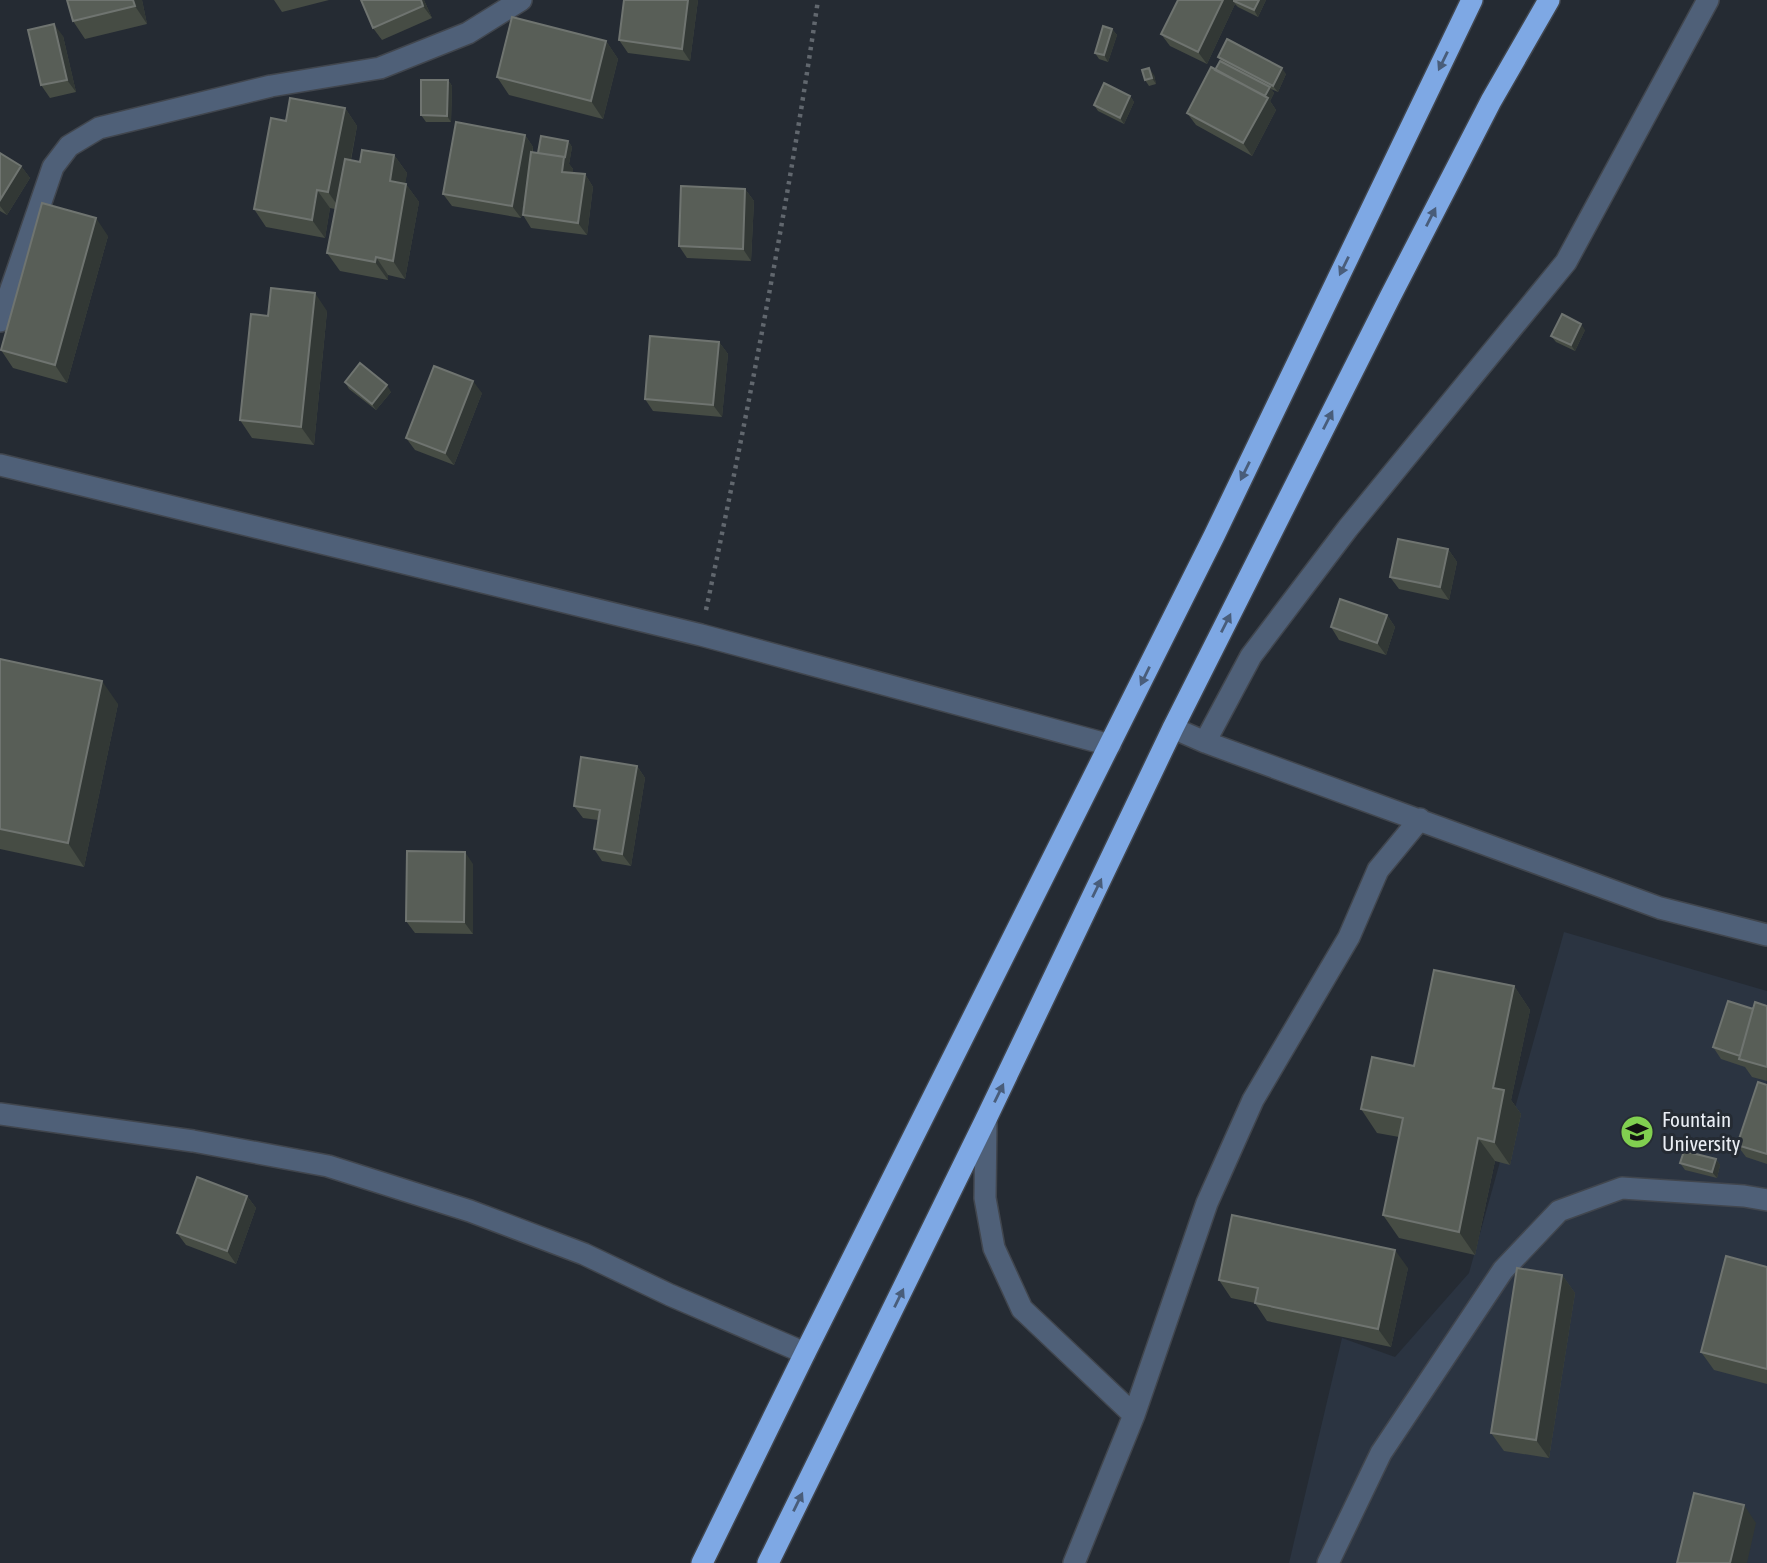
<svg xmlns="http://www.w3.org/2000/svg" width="1767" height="1563" font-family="'Asap Condensed',sans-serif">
	<rect width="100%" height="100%" fill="#252b33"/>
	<!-- built -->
	<path fill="#2b3441" d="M1564,932L1767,991V1563H1289L1342,1338L1395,1357L1469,1273Z"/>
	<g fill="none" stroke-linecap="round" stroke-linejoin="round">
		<defs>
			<path id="minor" d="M0,321L53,167L69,146L99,128L271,86L380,68L468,33L521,0
				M0,465L701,635L1110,745
				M1173,728L1205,742L1660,908L1767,935
				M1205,742L1251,656L1348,528L1566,262L1708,0
				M0,1114L193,1141L328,1166L470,1211L584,1254L670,1295L805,1353
				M986,1119L985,1198L994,1248L1022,1309L1134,1415
				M1074,1563L1134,1415L1207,1203L1253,1100L1349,937L1378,870L1420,819
				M1328,1563L1381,1453L1503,1270L1559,1211L1622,1188L1744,1196L1767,1200"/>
			<path id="highway" d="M702,1563L805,1353L1214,536L1472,0
				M768,1563L986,1119L1173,728L1390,297L1491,101L1549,0"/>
		</defs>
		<!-- minor casing -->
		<use href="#minor" stroke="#41464e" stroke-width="24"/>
		<!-- highway casing -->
		<use href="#highway" stroke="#41464e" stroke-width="24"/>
		<!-- path -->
		<path stroke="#61676e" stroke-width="4.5" stroke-dasharray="3.5 5" stroke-linecap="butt" d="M706,610C749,407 788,205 818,0"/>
		<!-- minor -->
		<use href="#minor" stroke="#4f6078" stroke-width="21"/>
		<!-- highway -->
		<use href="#highway" stroke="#7ea8e4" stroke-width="21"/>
	</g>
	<!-- wall -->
	<path fill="#464c44" d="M142,0L147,24L85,39L73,21Z
		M274,0H329L282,12Z
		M424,0L432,18L382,40L373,28Z
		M624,0H698L690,61L628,53L619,40Z
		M1178,0H1266L1258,17L1238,7L1235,4L1207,64L1170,46L1161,34Z
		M1112,29L1117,35L1108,62L1099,59L1095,53Z
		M63,36L76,92L50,98L41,85Z
		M606,41L618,59L603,119L509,95L497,77Z
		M1218,57L1286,74L1278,92L1271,89L1274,93L1270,101L1276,110L1252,156L1196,125L1187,113L1215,70L1222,62Z
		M1154,75L1156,84L1149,86L1145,80Z
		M448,80L452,86L451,122H426L421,115Z
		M1130,96L1134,102L1124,124L1098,111L1094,105Z
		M345,108L357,126L351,160L360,162L394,155L407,173L405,183L419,202L405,279L388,275V280L340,271L327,253L335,209L330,208L325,238L266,227L254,209L286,121Z
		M525,135L533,147V152L538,153L568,141L572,147L569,164L573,169L572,173L585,174L593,187L587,235L531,228L523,215L526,192L521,218L452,206L443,194Z
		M0,153L21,166L30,178L7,215L0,211Z
		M745,189L754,201L751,261L687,258L679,246Z
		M108,236L67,383L13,368L1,350Z
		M327,311L314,445L252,438L240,420Z
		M1585,330L1575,351L1556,342L1551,336Z
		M719,342L728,354L722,417L653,411L645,399Z
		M345,382L391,392L376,410L349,389Z
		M482,393L454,465L415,450L406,438Z
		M1448,549L1457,562L1449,600L1399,589L1390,577Z
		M1387,615L1395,627L1386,655L1339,640L1331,627Z
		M0,659L118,704L84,867L0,849Z
		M637,766L645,778L631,866L602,861L594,849L598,820L583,818L574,806Z
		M473,864V934L415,933L406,921Z
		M1514,986L1530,1010L1511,1100L1521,1114L1510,1165L1495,1161L1475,1255L1399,1238L1383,1215L1399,1137L1377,1133L1361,1109Z
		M1767,1006V1081L1752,1077L1745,1067L1721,1059L1713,1047L1753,1009Z
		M1767,1085V1164L1746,1157L1737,1145Z
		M1716,1159L1720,1165L1717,1178L1685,1170L1680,1163Z
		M247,1196L256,1208L236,1264L186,1245L177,1233Z
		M1767,1267V1384L1714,1370L1701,1352Z
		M1408,1268L1391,1347L1267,1321L1255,1303L1231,1298L1219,1280Z
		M1562,1275L1575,1293L1549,1458L1504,1451L1491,1433Z"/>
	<!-- shaded-wall -->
	<path fill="#323835" d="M133,0H142L147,24L135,6Z
		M421,0H424L432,18L423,6Z
		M688,0H698L690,61L682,49Z
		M1223,0H1237L1234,1L1235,4L1207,64L1198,52Z
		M1259,0H1266L1258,17L1254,10Z
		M54,24L63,36L76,92L67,80Z
		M1112,29L1117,35L1108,62L1104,55Z
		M606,41L618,59L603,119L591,101Z
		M1149,68L1154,75L1156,84L1152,78Z
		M1282,68L1286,74L1278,92L1273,86Z
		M448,80L452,86L451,122L447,116Z
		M1270,87L1274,93L1270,101L1276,110L1252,156L1243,143Z
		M1130,96L1134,102L1124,124L1120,118Z
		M345,108L357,126L341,210L328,192Z
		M525,135L533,147L521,218L512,206Z
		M568,141L572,147L569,164L573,169L571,184L562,172L564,157Z
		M394,155L407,173L403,199L390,181Z
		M21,166L30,178L7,215L0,206V200Z
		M585,174L593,187L587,235L578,223Z
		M406,184L419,202L405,279L393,261Z
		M745,189L754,201L751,261L743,249Z
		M317,190L330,208L325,238L312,220Z
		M96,218L108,236L67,383L55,365Z
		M376,257L388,275V280L375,262Z
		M315,293L327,311L314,445L301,427Z
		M1581,324L1585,330L1575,351L1571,345Z
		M719,342L728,354L722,417L713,405Z
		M473,381L482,393L454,465L445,453Z
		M387,385L391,392L376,410L372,404Z
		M1448,549L1457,562L1449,600L1440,587Z
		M1387,615L1395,627L1386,655L1377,643Z
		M102,681L118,704L84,867L68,843Z
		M637,766L645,778L631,866L622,854Z
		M465,852L473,864V934L464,922Z
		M1514,986L1530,1010L1511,1100L1521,1114L1510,1165L1494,1142L1493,1088Z
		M1478,1138L1495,1161L1475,1255L1459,1232Z
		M1716,1159L1720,1165L1717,1178L1712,1172Z
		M247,1196L256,1208L236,1264L227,1251Z
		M1395,1250L1408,1268L1391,1347L1378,1329Z
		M1562,1275L1575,1293L1549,1458L1536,1440Z
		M1744,1505L1756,1523L1747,1563H1730Z"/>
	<!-- building -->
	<path fill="#585e57" stroke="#6f7470" stroke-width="2" d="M67,0H133L135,6L73,21Z
		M361,0H421L423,6L373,28Z
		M624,0H688L682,49L619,40Z
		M1178,0H1223L1198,52L1161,34Z
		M1234,0H1259L1254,10L1234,1Z
		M512,17L606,41L591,101L497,77Z
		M54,24L67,80L41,85L28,30Z
		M1103,26L1112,29L1104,55L1095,53Z
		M1227,39L1282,68L1273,86L1218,57Z
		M1220,61L1270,87L1265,96L1215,70Z
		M1211,67L1268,98L1243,143L1187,113Z
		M1149,68L1152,78L1145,80L1142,70Z
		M421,80H448L447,116L421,115Z
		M1104,83L1130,96L1120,118L1094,105Z
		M290,98L345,108L328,192L317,190L312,220L254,209L271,118L286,121Z
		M456,122L525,135L512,206L443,194Z
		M541,136L568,141L565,157L538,153Z
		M362,150L394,155L390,181L406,184L393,261L376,257L375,262L327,253L345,159L360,162Z
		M531,152L564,157L562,172L585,174L578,223L523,215Z
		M0,153L21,166L0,200Z
		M681,186L745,189L743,249L679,246Z
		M42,203L96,218L55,365L1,350Z
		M271,288L315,293L301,427L240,420L251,314L268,316Z
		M1562,314L1581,324L1571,345L1551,336Z
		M650,336L719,342L713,405L645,399Z
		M360,363L387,385L372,404L345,382Z
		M434,366L473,381L445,453L406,438Z
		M1398,539L1448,549L1440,587L1390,577Z
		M1340,599L1387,615L1377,643L1331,627Z
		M0,659L102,681L68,843L0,829Z
		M581,757L637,766L622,854L594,849L600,810L574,806Z
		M407,851L465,852L464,922L406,921Z
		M1434,970L1514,986L1493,1088L1504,1090L1494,1142L1478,1138L1459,1232L1383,1215L1403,1118L1361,1109L1372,1057L1414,1066Z
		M1728,1001L1753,1009L1740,1056L1713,1047Z
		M1755,1002L1767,1006V1067L1739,1059Z
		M1758,1082L1767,1085V1154L1737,1145Z
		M1684,1151L1716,1159L1712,1172L1680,1163Z
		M197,1177L247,1196L227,1251L177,1233Z
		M1232,1215L1395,1250L1378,1329L1255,1303L1258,1288L1219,1280Z
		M1726,1256L1767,1267V1369L1701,1352Z
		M1517,1268L1562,1275L1536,1440L1491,1433Z
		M1694,1493L1744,1505L1730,1563H1677Z"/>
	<!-- one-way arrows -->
	<defs><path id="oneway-solid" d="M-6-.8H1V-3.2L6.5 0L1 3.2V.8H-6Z" transform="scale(1.75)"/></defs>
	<g fill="#495d7a">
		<use href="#oneway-solid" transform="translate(1443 61) rotate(116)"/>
		<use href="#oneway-solid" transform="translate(1431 217) rotate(-63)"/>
		<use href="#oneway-solid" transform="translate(1344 266) rotate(116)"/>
		<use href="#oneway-solid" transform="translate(1328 420) rotate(-63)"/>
		<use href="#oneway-solid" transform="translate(1245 471) rotate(116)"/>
		<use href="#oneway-solid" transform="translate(1226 623) rotate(-63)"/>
		<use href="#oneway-solid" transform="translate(1145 676) rotate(116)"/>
		<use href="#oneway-solid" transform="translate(1097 888) rotate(-64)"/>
		<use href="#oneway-solid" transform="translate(999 1093) rotate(-64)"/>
		<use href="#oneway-solid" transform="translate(899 1298) rotate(-64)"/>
		<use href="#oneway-solid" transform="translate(798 1502) rotate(-64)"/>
	</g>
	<!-- icons -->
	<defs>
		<symbol id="university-disc" viewBox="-11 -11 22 22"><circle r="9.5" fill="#81d050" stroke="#252b33"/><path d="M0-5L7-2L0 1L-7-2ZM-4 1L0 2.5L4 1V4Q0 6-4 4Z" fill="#111"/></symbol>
	</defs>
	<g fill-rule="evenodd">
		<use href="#university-disc" x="1618" y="1113" width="38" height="38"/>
	</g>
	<g text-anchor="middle" stroke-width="6" stroke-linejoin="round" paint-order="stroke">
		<!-- poi labels -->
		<g font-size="21" fill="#eaeef4" stroke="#252b33" text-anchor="start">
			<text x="1662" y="1127">Fountain<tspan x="1662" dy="24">University</tspan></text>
		</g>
	</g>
</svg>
